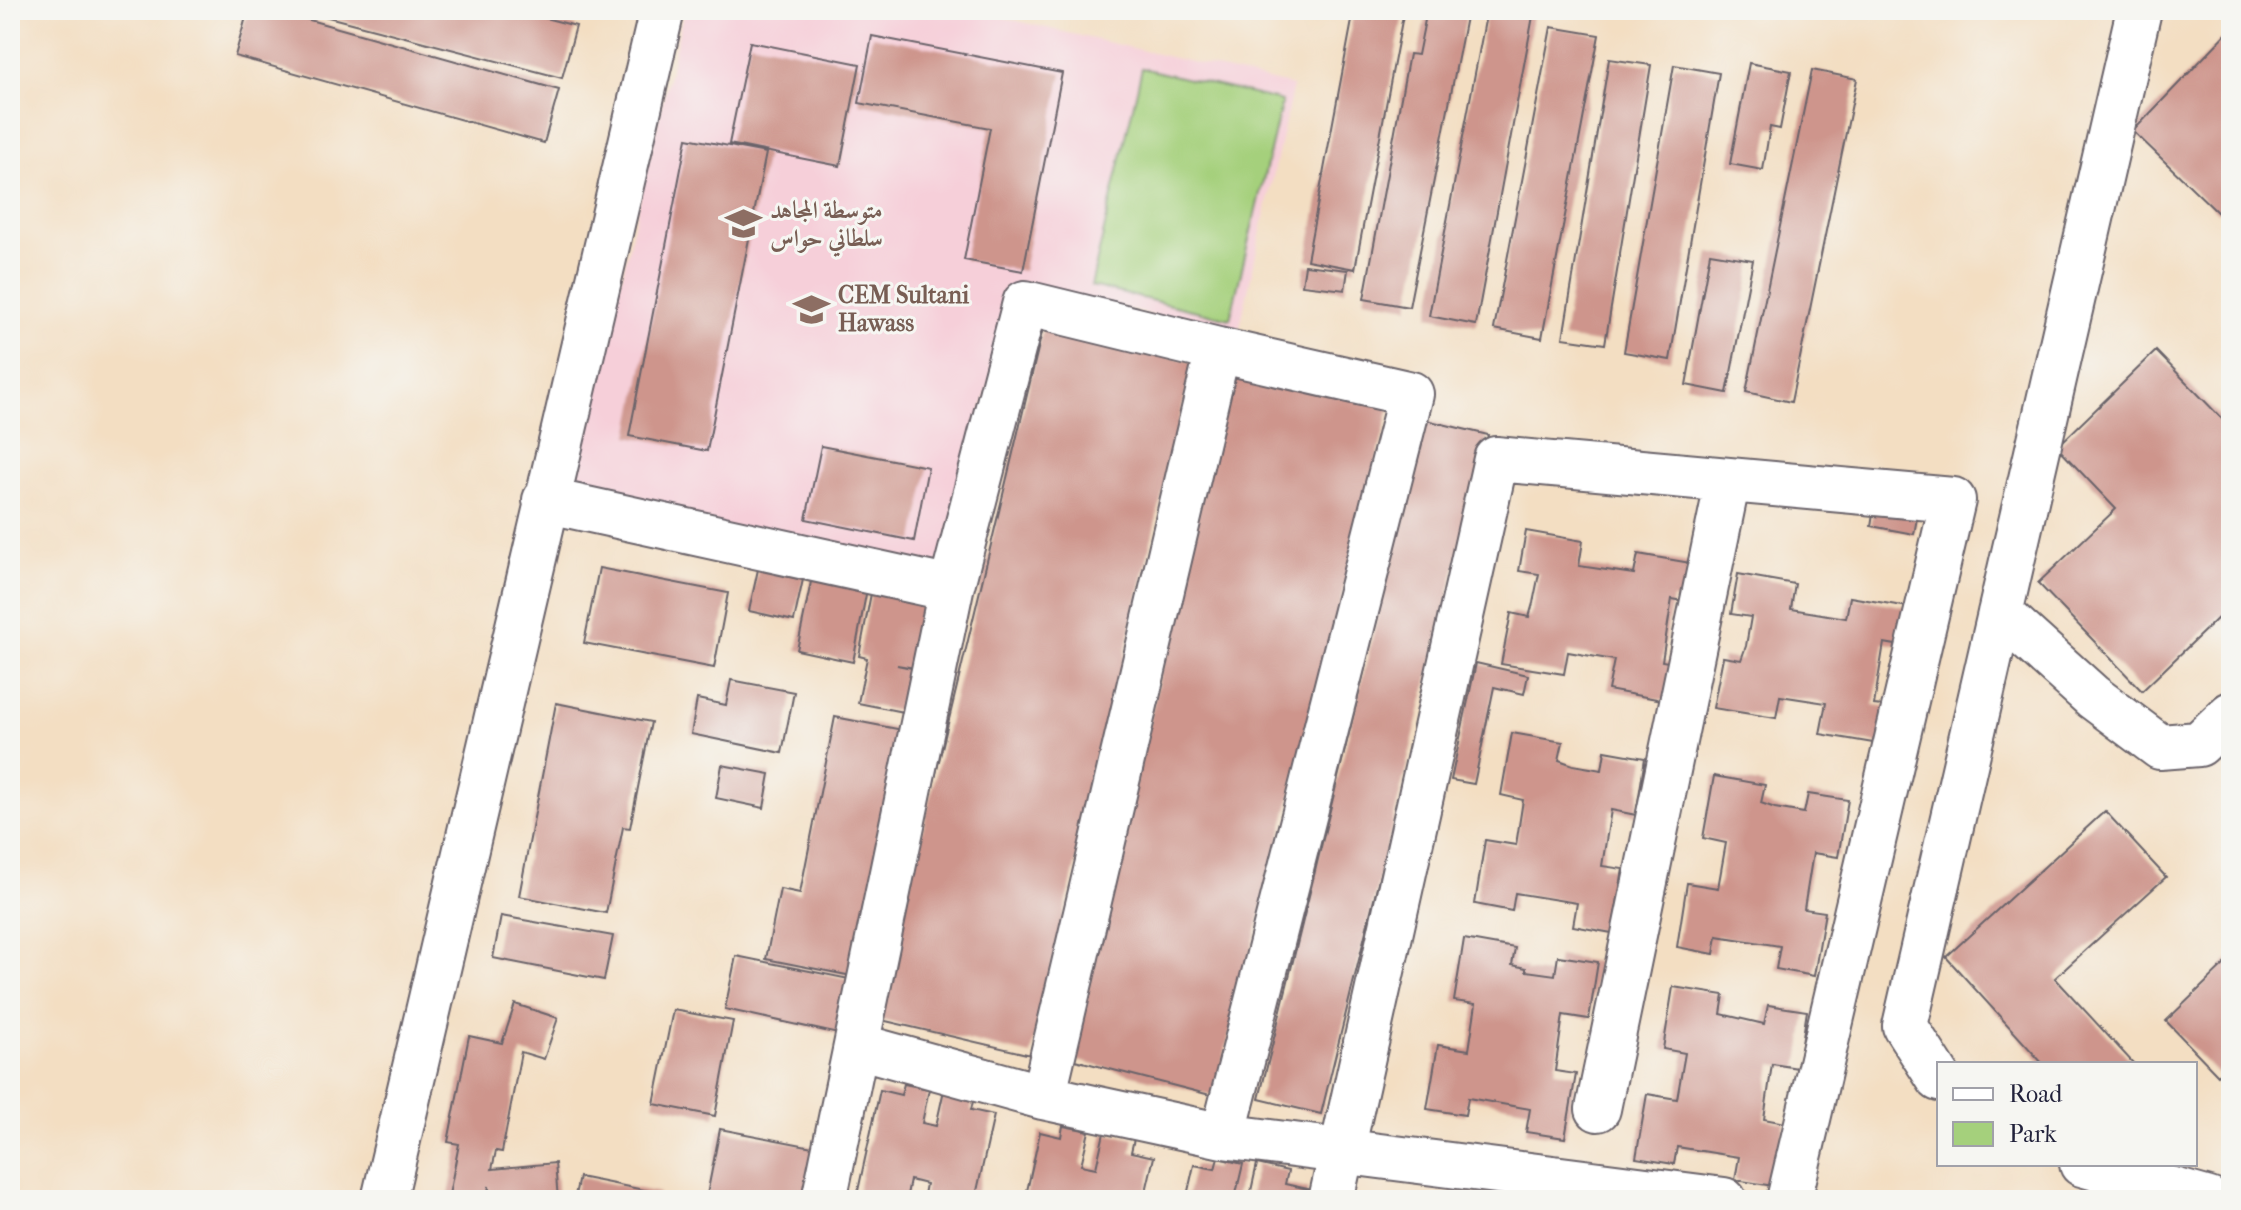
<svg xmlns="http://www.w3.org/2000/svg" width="2241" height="1210" font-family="'IM FELL French Canon',Amiri,serif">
	<rect width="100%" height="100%" fill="#f6f6f2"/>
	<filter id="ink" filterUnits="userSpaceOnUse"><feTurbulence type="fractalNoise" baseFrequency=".0125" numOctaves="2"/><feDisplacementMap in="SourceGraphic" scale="16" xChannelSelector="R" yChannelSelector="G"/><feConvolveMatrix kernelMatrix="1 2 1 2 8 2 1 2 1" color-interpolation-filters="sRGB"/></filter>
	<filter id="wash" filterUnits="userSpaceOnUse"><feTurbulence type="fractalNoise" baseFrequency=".006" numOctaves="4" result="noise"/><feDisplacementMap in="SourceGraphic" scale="32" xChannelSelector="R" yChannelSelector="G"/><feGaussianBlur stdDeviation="1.8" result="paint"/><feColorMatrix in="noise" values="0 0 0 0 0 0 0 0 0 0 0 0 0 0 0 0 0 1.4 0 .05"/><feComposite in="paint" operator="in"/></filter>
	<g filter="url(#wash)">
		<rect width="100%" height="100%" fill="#f3dec2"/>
		<!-- built -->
		<path fill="#f6cfd9" d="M684,10H971L1293,86L1238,336L1017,282L934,584L573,487Z"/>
		<!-- green -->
		<path fill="#a5d07c" stroke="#64795c" stroke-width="2" d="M1142,68L1282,101L1230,319L1091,286Z"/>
		<g id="blocks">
			<!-- building -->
			<path fill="#ce958c" d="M248,10H274L559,90L544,143L235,56Z
				M514,10L576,26L562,78L305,11Z
				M1354,10H1404L1355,269L1307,260Z
				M1427,10L1467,12L1409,307L1364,299L1409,54L1418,55Z
				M1487,10L1533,16L1476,325L1429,316Z
				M1551,27L1599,35L1542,338L1494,329Z
				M2231,29V200L2218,213L2133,131Z
				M872,36L1062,73L1023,271L964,260L990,128L859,103Z
				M750,42L860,64L840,166L729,144Z
				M1609,59L1651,65L1605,344L1563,338Z
				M1749,63L1791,71L1780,129L1770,127L1763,170L1730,164Z
				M1674,65L1719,73L1670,360L1624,352Z
				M1812,70L1857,79L1791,402L1746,392Z
				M687,138L766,153L707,451L629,436Z
				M1710,253L1753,260L1727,393L1686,385Z
				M1305,265L1348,270L1345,290L1302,285Z
				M1044,324L1193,362L1031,1055L877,1019Z
				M2156,351L2229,426L2231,424V627L2220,616L2142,691L2038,583L2116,509L2057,447Z
				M1231,368L1390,408L1214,1096L1071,1059Z
				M1426,420L1488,435L1321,1114L1259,1099Z
				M821,446L928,467L914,541L806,519Z
				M1876,494L1920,502L1914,534L1871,526Z
				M1526,531L1583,541L1579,566L1634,574L1638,554L1702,565L1695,603L1672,599L1662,661L1680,664L1673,702L1608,690L1614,660L1568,652L1564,674L1501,664L1511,613L1529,617L1533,603L1539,574L1519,571Z
				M760,560L805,570L794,621L749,611Z
				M599,568L728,593L714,668L584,643Z
				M1738,574L1795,584L1791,609L1846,618L1850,597L1914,608L1907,647L1884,643L1874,705L1892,707L1885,745L1820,734L1826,703L1780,696L1776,718L1713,708L1723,657L1741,660L1746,646L1751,617L1731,614Z
				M812,577L867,589L853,662L797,650Z
				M873,583L930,595L915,668L897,665L921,670L913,714L858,703L867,658L859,656Z
				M1476,663L1528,675L1524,694L1494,687L1474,784L1451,780Z
				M731,680L794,692L782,753L691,734L697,699L726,705Z
				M556,703L651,722L630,828L623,827L606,913L519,896Z
				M835,717L913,732L862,978L766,959L780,889L800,893Z
				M1512,733L1563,742L1559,760L1573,765L1602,770L1605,751L1645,758L1636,815L1611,810L1602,866L1623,869L1612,933L1573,926L1577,903L1515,893L1512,911L1475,904L1485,840L1516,845L1523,800L1501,795Z
				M722,765L770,774L764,808L716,798Z
				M1714,776L1765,785L1761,803L1775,808L1804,813L1808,794L1848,800L1838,857L1813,853L1804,909L1825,912L1814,976L1776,969L1780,946L1717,936L1714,954L1677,947L1687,883L1718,888L1726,843L1703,838Z
				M2105,811L2166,877L2055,978L2134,1064H2043L1946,957Z
				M501,916L613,936L604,980L493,958Z
				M1464,939L1515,948L1512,965L1526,968V971L1555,975L1558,956L1598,962L1589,1019L1563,1015L1555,1071L1576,1074L1565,1138L1526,1132L1530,1109L1468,1098L1465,1115L1427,1109L1438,1045L1469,1050L1476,1004L1454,1001Z
				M736,956L859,981L848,1036L725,1009Z
				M2231,958V1063L2218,1075L2166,1021Z
				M1673,987L1724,995L1721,1014L1764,1024L1768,1005L1807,1011L1798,1068L1772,1064L1764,1119L1785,1123L1774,1186L1735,1180L1739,1157L1677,1147L1674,1164L1636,1158L1647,1094L1677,1099L1685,1053L1663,1049Z
				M515,1004L558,1018L544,1059L521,1052L502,1152L496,1151L492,1169L555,1163L558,1200H490L489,1186L486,1200H448L459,1144L448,1142L469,1036L502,1043Z
				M673,1010L733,1021L715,1116L654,1104Z
				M904,1084L929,1089L922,1123L936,1126L944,1090L974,1097L971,1110L994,1115L975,1200H923L926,1184L910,1180L906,1200H856L880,1090L901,1095Z
				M1063,1126L1089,1131L1081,1165L1096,1168L1104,1133L1134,1139L1131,1152L1154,1157L1144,1200H1025L1040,1132L1061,1137Z
				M720,1129L823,1149L813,1200H706Z
				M1218,1158L1243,1164L1235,1198L1240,1200H1186L1194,1165L1215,1169Z
				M1257,1164L1288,1171L1285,1184L1308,1189L1305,1200H1249Z
				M579,1177L659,1193L657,1200H574Z"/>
		</g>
	</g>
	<g filter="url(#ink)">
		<use href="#blocks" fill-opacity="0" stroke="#6b646a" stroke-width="2"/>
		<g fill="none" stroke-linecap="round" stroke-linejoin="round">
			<defs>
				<path id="minor" d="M545,500L951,589L824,1200
					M951,589L1025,303L1218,350
					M2000,613L2093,697L2160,747L2199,744L2231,714
					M858,1046L1043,1097L1223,1136L1724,1200
					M1939,1079L1905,1026L2139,10
					M1043,1097L1218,350L1411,394L1223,1136
					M1598,1109L1728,480
					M2082,1164L2209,1200
					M384,1200L662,10
					M1331,1200L1496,459L1953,500L1789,1200"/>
			</defs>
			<!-- minor casing -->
			<use href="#minor" stroke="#6b646a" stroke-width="48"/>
			<!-- minor -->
			<use href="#minor" stroke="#fff" stroke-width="44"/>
		</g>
	</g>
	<!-- icons -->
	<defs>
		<symbol id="school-bare" viewBox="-9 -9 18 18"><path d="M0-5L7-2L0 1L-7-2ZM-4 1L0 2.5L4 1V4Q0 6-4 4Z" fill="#8d6e63" stroke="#f6f6f2" stroke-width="2.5" paint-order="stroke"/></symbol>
	</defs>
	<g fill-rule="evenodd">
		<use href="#school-bare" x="718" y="198" width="51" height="51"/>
		<use href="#school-bare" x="786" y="284" width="51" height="51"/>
	</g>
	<g text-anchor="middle" stroke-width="6" stroke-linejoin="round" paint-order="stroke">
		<!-- education labels -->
		<g font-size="24" font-weight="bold" fill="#785e54" stroke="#f6f6f2" text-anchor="start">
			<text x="770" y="218">متوسطة المجاهد<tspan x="770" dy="28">سلطاني حواس</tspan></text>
			<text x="838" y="303">CEM Sultani<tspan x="838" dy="28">Hawass</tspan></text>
		</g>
	</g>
	<!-- margin -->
	<rect width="2241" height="1210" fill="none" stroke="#f6f6f2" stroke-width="40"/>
	<!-- legend -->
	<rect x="1937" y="1062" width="260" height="104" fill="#f6f6f2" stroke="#a1a1a9" stroke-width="2"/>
	<rect x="1953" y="1088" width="40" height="12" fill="#ffffff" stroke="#a1a1a9" stroke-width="2"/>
	<text x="2009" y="1102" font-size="24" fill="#22223b">Road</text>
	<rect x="1953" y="1122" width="40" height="24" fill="#a5d07c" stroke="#a1a1a9" stroke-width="2"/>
	<text x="2009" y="1142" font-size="24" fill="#22223b">Park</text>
</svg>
